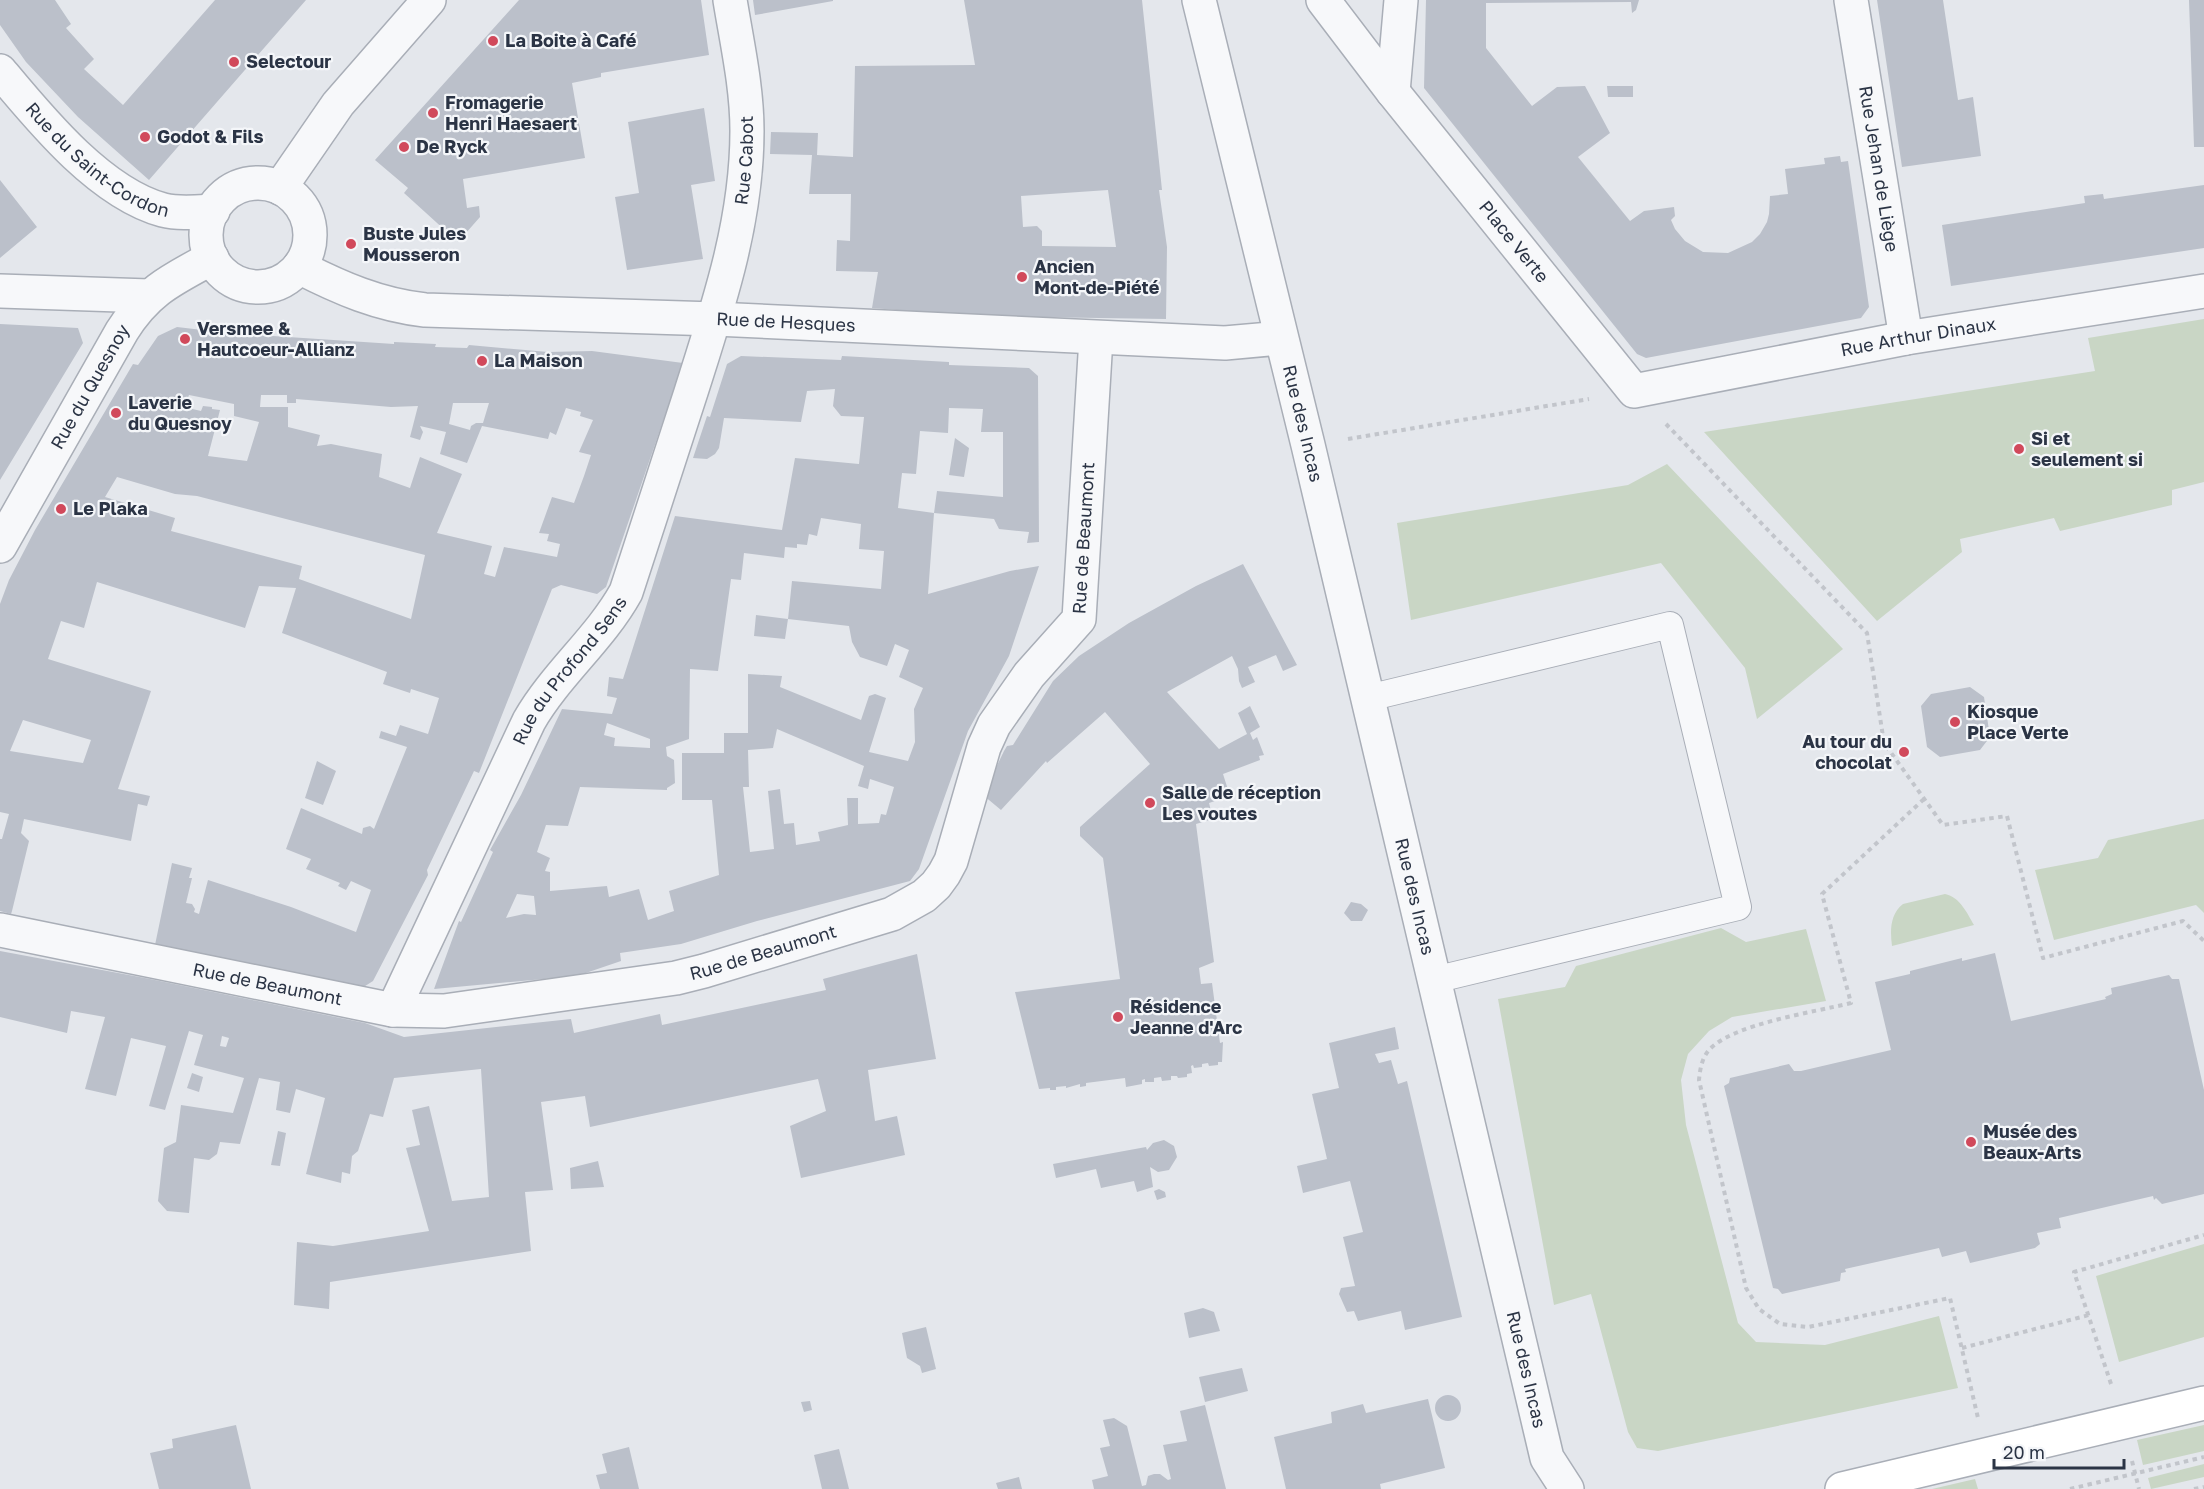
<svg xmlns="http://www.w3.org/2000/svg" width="2204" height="1489" font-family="'Golos Text',sans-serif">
	<rect width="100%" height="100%" fill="#e4e7ec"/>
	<!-- green -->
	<path fill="#c9d6c5" d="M2204,319V482L2172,490V505L2060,531L2054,518L1960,539L1962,552L1877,621L1704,432L2095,371L2088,338Z
		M1667,464L1843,649L1757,719L1745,668L1661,563L1411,620L1397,523L1628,485Z
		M2204,819V913L2196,905L2054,940L2035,870L2098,858L2108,840Z
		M1945,894C1960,897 1967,913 1974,925L1892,946C1890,931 1890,914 1903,904Z
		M1721,928L1746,942L1806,929L1826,1001L1732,1017L1709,1031L1688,1054L1681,1080L1686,1125L1738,1323L1756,1342L1825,1345L1939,1316L1958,1388L1658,1451L1637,1448L1628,1432L1591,1294L1554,1305L1498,999L1565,987L1576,966Z
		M2204,1244V1337L2119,1362L2096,1276Z
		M2204,1425V1451L2143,1465L2137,1440Z
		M2204,1464V1477L2151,1489L2148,1478Z
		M1975,1479L1978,1489H1932Z"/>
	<!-- building -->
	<path fill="#bbc0ca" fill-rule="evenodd" d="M0,0H55L71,24L66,28L94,59L84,69L123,105L215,0H306L149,180L78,117L26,62L0,25Z
		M519,0H701L709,55L601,73V77L572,83L585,158L463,179L467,208L479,206L480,217L458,242L404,193L408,188L375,160Z
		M753,0H833V1L755,15Z
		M964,0H1142L1162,190H1159L1167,247L1166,319L971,316L872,308L878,272L836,271L837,240L850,241L851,194H809L812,155L770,154L771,132L818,133L817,155L853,157L855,66L975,65ZM1108,190L1116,247L1042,246V231L1037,226L1023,227L1021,196Z
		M1426,0H1639L1636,10L1632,13L1631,2L1486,3V48L1532,106L1557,87L1585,86L1610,133L1578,157L1630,221L1644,211L1674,207L1675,216L1671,220L1675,229L1685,241L1703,252L1728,253L1752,242L1760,234L1767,222L1769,214L1770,196L1788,194L1785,169L1825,164L1824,158L1840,156L1841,162L1848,161L1869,307L1861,318L1646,358L1637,354L1424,88Z
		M1877,0H1943L1958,100L1973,97L1981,156L1902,167Z
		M2189,0H2204V147H2194Z
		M1607,86H1633V97H1608Z
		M704,108L715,181L691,185L703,259L627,270L615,197L639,193L628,122Z
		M0,180L37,227L0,258Z
		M2204,185V248L1951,286L1942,225L2085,203L2084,196L2103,194L2104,199Z
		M0,324L78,328L83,343L0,480Z
		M177,327L228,333L394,344V342L436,344L435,347L467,348L469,345L548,352L592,351L683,363L606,587L597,594L561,585L552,589L479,773L474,771L427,870L428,875L373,981L362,988L155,945L172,863L192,868L189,878H192L186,903L192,904L195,909L194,912L199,914L208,880L291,907L356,932L371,890L351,881L346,890L338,886L340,883L306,869L311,859L286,849L301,808L362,834L363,828L370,826L374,829L407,747L379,738L381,731L396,736L400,725L428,734L439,698L411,689L410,693L383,684L387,672L282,633L296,588L259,586L245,628L97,582L84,628L61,621L48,659L151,691L118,789L150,796L147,806L138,804L131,841L24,819L21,833L29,841L12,911L11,914L0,911V839H2L9,814L0,812V604L9,580L35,530L133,364L138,365L158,336ZM189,395L234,404V416L259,422L247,461L208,456L220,410L212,409V407L203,406L201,411L184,407ZM261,395H287V403H296V399L391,407L418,406L410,437L420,440L423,432L420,426L446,432L440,454L467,463L482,426L548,439L550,432L556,435L566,408L581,412L580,416L593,420L579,452L591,455L584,476L574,503L552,497L539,533L549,534L547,541L560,544L557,557L504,547L495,577L484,574L492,546L437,533L462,474L420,457L410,488L379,477L382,454L331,444L317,446L320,435L288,427V407H260ZM453,403H489L483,423H476L471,426L470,430L449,424ZM117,477L175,494L197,496L425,555L411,619L299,579L302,566L171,531L175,518L105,497ZM23,720L91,740L83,763L10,751Z
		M741,356L841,360L842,356L949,362V365L1029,368L1038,376L1039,542L1027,543L1029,532L999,529L994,519L934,513L937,491L1003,497V432H981L983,409L949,408L948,433L920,431L916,474L902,473L898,508L934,513L928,594L1010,571L1039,566L1009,656L968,731L919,869L910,881L757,921L681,944L620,953L621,961L577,976L434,989L459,921L461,922L493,852L490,850L521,795L562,709L612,714L617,698L607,696L609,677L623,679L675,516L782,530L795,458L859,464L864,417L841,416L833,406L835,389L807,391L801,422L724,418L719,448L715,454L707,459L693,458L707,416L710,417L727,364ZM821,518L861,524L859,549L884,551L881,589L792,581L788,619L849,626L852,642L860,657L887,666L895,644L909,650L899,677L923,688L914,709L915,742L908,761L869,752L886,698L875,694L869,696L861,720L780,687L782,676L748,674V733H724V753H682V800H712L719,875L669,891L674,911L648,920L639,889L609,897L607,886L550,891V872L545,871L550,858L537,852L546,825L568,826L580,787L667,790V788L675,783L674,760L667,756L666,747L689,739L690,669L718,671L731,579L741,580L744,553L784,558L785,547L797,548V544L807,545L809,534L817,536ZM607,723L650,739V748L614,746L615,738L604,735ZM777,729L864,766L858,786L868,789L870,779L894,787L886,815L881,814L879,823L858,824V798H847L848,825L818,832L820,841L796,845L794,823L784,824L780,789L768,791L774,849L750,852L743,787H749L748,750L773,748ZM517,894L534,896L536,915L524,914L506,918Z
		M955,438L969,448L964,477L949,475Z
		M1243,564L1297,665L1283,671L1276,655L1248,667L1255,682L1242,688L1239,681L1238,669L1232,656L1167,692L1219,749L1247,734L1238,713L1250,706L1260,727L1250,733L1253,740L1257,737L1264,755L1259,756L1260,760L1223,774L1230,796L1209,803L1213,819L1196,824L1214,962L1199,968L1201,984L1212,983L1220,1043L1223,1042L1222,1062H1218V1065L1209,1066L1208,1063L1202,1064V1067L1194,1068L1193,1065L1191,1066L1192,1073L1187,1074V1077L1178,1078L1177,1076H1171V1080L1162,1081L1161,1077L1154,1078V1082H1145V1079L1142,1080V1084L1126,1087L1125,1078L1086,1083V1086L1080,1087V1084L1066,1088V1086L1056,1087V1090H1050V1088L1039,1089L1015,992L1120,979L1103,858L1080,836V827L1150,764L1105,712L1047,763L1046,761L1001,810L983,795L1004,751L1007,746L1013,745L1053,681L1079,656L1129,623L1196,586Z
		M756,615L788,619L785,639L754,636Z
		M1970,687L1984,697L1990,737L1980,750L1940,757L1927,747L1921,706L1931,694Z
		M317,761L336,771L323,805L305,798Z
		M1351,902L1361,904L1368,910L1362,921H1351L1344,913Z
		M0,951L145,978L365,1023L404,1037L571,1019L574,1033L660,1014L662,1025L826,990L823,979L917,954L936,1059L868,1070L875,1121L897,1116L905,1155L801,1178L790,1126L826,1111L818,1079L590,1127L585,1096L541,1102L553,1190L525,1192L531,1251L330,1282L329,1309L294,1305L297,1242L333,1246L429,1231L406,1148L420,1145L412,1110L429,1106L452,1201L489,1197L481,1069L394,1078L383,1117L370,1114L358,1151L352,1156L350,1174L342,1172L341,1183L306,1174L325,1098L296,1089L290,1113L276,1110L280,1082L259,1078L240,1144L220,1142L217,1154L209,1160L194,1158L189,1213L167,1211L158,1201L164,1148L176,1142L181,1105L233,1113L244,1078L194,1065L203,1035L189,1031L165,1110L149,1106L166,1046L131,1038L116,1096L85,1089L105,1017L71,1011L67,1033L0,1017ZM222,1036L229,1038L226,1047L220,1046Z
		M1995,953L2011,1021L2106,999L2105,997L2112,994L2111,988L2169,975L2172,979H2179L2204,1090V1194L2162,1204L2156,1198L2154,1200L2153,1196L2059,1218L2061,1228L2037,1233L2040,1244L2035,1248L1970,1263L1966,1251L1942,1257L1939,1248L1845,1269L1846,1272L1841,1273L1840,1281L1782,1294L1778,1289L1773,1288L1724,1086L1729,1083L1730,1078L1789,1064L1794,1071H1801L1891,1050L1875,982L1910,974V971L1962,958V961Z
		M1395,1027L1399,1049L1375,1054L1379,1063L1391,1060L1398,1084L1407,1081L1462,1317L1405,1330L1401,1311L1358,1321L1354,1311L1347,1312L1339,1294L1341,1288L1355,1286L1343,1237L1363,1232L1350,1181L1303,1193L1297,1166L1327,1159L1312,1094L1339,1088L1329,1043Z
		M192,1073L203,1077L199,1092L187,1088Z
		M278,1131L286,1133L280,1166L271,1165Z
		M1164,1140L1174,1146L1177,1157L1169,1170L1158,1172L1150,1167L1153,1187L1137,1192L1134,1181L1101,1188L1096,1169L1056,1178L1053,1164L1146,1147L1147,1150L1153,1143Z
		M598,1161L604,1187L571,1189L570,1168Z
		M1159,1189L1165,1192L1166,1197L1157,1200L1154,1191Z
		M1203,1308L1214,1312L1220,1331L1189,1338L1184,1313Z
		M926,1327L936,1369L922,1373L920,1366L907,1358L902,1333Z
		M1242,1368L1248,1391L1205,1402L1199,1377Z
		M1435 1408a13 13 0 1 1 26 0a13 13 0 1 1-26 0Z
		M1428,1399L1445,1468L1380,1484L1381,1489H1286L1274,1437L1332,1423L1331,1412L1363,1404L1366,1413Z
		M810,1401L812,1410L804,1412L801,1402Z
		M1205,1405L1226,1489H1094L1092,1480L1108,1476L1100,1448L1110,1446L1103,1420L1114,1418L1127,1426L1142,1486L1146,1485L1148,1476L1154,1474H1160L1168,1480L1171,1479L1163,1445L1187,1441L1180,1411Z
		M236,1425L251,1489H159L150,1453L173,1448L172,1439Z
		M629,1447L639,1489H600L596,1475L607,1473L602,1454Z
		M839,1449L849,1489H822L814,1455Z
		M1019,1477L1022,1489H998L996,1483Z"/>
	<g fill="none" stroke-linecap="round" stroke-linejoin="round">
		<defs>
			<path id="service" d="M1368,698L1670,625L1738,907L1434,980"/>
			<g id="minor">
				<path id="s1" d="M1199,0L1308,445L1547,1458L1567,1489"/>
				<path id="s2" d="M1323,0L1393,92L1634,391L1906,338L2204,291"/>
				<path id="s3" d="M1851,0L1906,338"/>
				<path id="s4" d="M0,71C40,119 100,193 163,210C179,214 196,212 213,211"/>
				<path d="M1393,92L1401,0"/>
				<circle cx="258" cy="235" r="52"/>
				<path d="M280,188L338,104L429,0"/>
				<path id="s5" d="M299,267C340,288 379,305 425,310L715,319L1225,343L1281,338"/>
				<path d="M0,291L149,296"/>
				<path id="s6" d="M0,546L122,331C147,291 171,280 212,258"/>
				<path id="s7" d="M0,930L393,1010L444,1011L676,978L704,971L892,914L924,896L936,885L944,874L951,861L984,747L994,725L1029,675L1079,619L1096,338"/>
				<path id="s8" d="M393,1010L529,721C556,674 600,639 626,592C648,525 669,459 691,392C718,307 747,222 747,131C747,87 737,43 730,0"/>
			</g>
			<path id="secondary" d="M1842,1489L2204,1403"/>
		</defs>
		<!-- service casing -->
		<use href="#service" stroke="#a9aeb7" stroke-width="28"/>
		<!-- minor casing -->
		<use href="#minor" stroke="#a9aeb7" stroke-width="36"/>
		<!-- secondary casing -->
		<use href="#secondary" stroke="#a9aeb7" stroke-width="36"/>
		<!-- path -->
		<path stroke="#c2c5cb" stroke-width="4" stroke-dasharray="4.5 4.5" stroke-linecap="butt" d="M1666,424L1867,633L1884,743L1943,825L2007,816L2043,958L2183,921L2204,941
			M1348,439L1589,399
			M1924,799L1822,894L1851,1003C1815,1012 1732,1024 1709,1050C1702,1058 1700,1069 1699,1080L1746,1288L1759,1309L1780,1324L1808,1327L1950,1298L1978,1418
			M1962,1348L2089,1315
			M2111,1384L2074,1272L2204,1235
			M2132,1461L2139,1489
			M2070,1489L2204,1457
			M2194,1489L2204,1487"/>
		<!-- service -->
		<use href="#service" stroke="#f7f8fa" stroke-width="26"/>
		<!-- minor -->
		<use href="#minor" stroke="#f7f8fa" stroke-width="33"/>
		<!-- secondary -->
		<use href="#secondary" stroke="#fff" stroke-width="33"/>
	</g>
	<!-- markers -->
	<g fill="#d1495b" stroke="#f4f6f9" stroke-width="2">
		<circle cx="493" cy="41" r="6"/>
		<circle cx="234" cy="62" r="6"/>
		<circle cx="433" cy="113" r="6"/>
		<circle cx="145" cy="137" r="6"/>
		<circle cx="404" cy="147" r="6"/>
		<circle cx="351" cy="244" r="6"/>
		<circle cx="1022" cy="277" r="6"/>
		<circle cx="185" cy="339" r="6"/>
		<circle cx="482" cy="361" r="6"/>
		<circle cx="116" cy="413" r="6"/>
		<circle cx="2019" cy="449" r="6"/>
		<circle cx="61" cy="509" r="6"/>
		<circle cx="1955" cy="722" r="6"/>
		<circle cx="1904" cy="752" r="6"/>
		<circle cx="1150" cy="803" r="6"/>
		<circle cx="1118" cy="1017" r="6"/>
		<circle cx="1971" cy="1142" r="6"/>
	</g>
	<g text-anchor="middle" stroke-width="4.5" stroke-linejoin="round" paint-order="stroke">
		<!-- poi labels -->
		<g font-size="18" font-weight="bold" fill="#2b3445" stroke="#f4f6f9" text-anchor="start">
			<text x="505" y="47">La Boite à Café</text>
			<text x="246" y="68">Selectour</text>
			<text x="445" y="109">Fromagerie<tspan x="445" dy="21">Henri Haesaert</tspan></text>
			<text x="157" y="143">Godot &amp; Fils</text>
			<text x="416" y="153">De Ryck</text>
			<text x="363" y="240">Buste Jules<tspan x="363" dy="21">Mousseron</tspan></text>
			<text x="1034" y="273">Ancien<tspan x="1034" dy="21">Mont-de-Piété</tspan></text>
			<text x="197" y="335">Versmee &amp;<tspan x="197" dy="21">Hautcoeur-Allianz</tspan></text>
			<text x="494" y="367">La Maison</text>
			<text x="128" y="409">Laverie<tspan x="128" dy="21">du Quesnoy</tspan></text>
			<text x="2031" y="445">Si et<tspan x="2031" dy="21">seulement si</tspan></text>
			<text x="73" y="515">Le Plaka</text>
			<text x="1967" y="718">Kiosque<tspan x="1967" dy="21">Place Verte</tspan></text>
			<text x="1892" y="748" text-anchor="end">Au tour du<tspan x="1892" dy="21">chocolat</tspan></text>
			<text x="1162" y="799">Salle de réception<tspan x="1162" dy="21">Les voutes</tspan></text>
			<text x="1130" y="1013">Résidence<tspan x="1130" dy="21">Jeanne d'Arc</tspan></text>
			<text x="1983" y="1138">Musée des<tspan x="1983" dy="21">Beaux-Arts</tspan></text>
		</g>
		<!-- street labels -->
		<g font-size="18" fill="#2b3445" stroke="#f4f6f9">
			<text dy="6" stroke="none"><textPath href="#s4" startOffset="134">Rue du Saint-Cordon</textPath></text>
			<text dy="6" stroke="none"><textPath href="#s8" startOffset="930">Rue Cabot</textPath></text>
			<text dy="6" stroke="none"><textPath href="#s3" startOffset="171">Rue Jehan de Liège</textPath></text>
			<text dy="6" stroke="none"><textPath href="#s2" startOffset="308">Place Verte</textPath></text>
			<text dy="6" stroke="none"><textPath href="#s5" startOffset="495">Rue de Hesques</textPath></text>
			<text dy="6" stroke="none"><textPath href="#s2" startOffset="789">Rue Arthur Dinaux</textPath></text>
			<text dy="6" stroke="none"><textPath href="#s6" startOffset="183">Rue du Quesnoy</textPath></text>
			<text dy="6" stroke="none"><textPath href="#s1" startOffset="436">Rue des Incas</textPath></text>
			<text dy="6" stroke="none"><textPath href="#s7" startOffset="1353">Rue de Beaumont</textPath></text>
			<text dy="6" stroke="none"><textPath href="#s8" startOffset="384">Rue du Profond Sens</textPath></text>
			<text dy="6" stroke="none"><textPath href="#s1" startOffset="922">Rue des Incas</textPath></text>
			<text dy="6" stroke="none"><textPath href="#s7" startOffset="777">Rue de Beaumont</textPath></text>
			<text dy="6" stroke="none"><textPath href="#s7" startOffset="273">Rue de Beaumont</textPath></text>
			<text dy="6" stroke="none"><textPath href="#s1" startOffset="1408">Rue des Incas</textPath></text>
		</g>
	</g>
	<!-- scale -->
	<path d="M1994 1459v9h130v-9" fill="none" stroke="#2b3445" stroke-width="3"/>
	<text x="2003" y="1459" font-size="18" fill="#2b3445" stroke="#f4f6f9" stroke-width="4.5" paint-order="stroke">20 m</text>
</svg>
